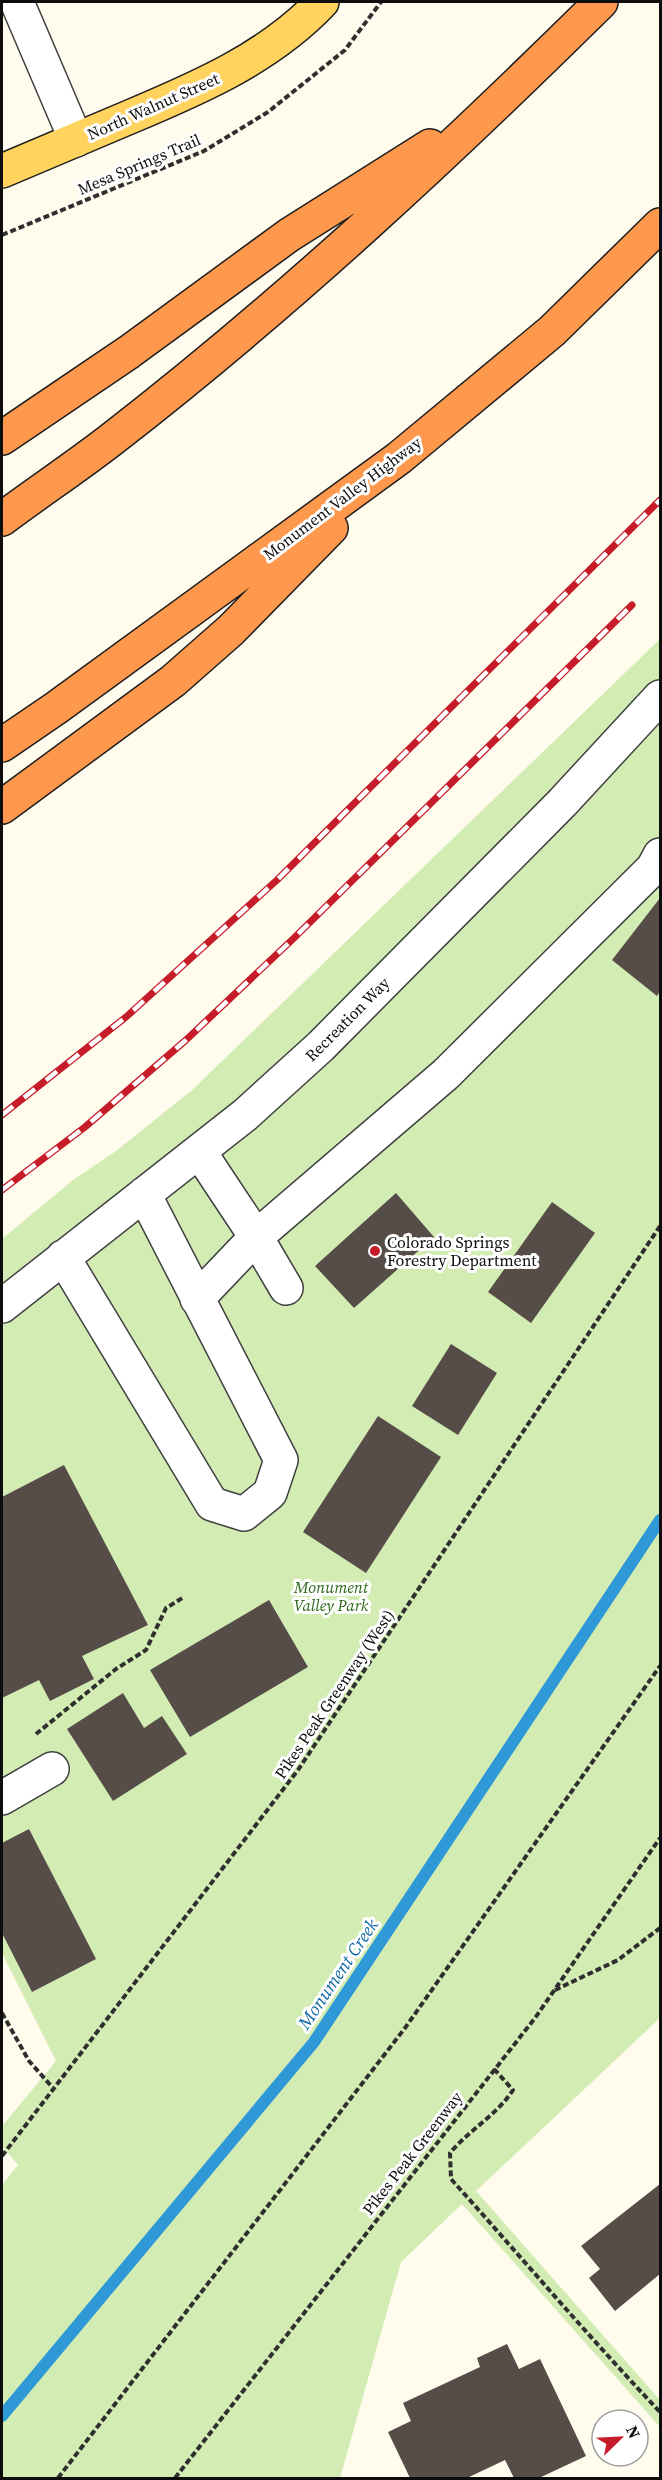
<svg xmlns="http://www.w3.org/2000/svg" width="662" height="2480" font-family="'Source Serif 4',serif">
	<rect width="100%" height="100%" fill="#fffbed"/>
	<!-- green -->
	<path fill="#d3ecb4" d="M660,639V2018L476,2191L660,2400V2427L462,2204L401,2262L340,2478H2V2185L18,2165L2,2146V2126L56,2061L2,1953V1239L73,1180L116,1151L192,1090Z"/>
	<g fill="none" stroke-linecap="round" stroke-linejoin="round">
		<!-- stream -->
		<path stroke="#2f98d6" stroke-width="12" d="M2,2416L314,2042L660,1520"/>
	</g>
	<!-- building -->
	<path fill="#564d48" d="M660,898V991L657,996L612,960Z
		M396,1193L434,1237L354,1308L315,1266Z
		M552,1202L595,1233L531,1323L488,1292Z
		M451,1344L497,1373L458,1435L412,1406Z
		M378,1416L441,1457L366,1573L303,1532Z
		M64,1465L148,1625L82,1656L94,1679L50,1701L39,1680L2,1698V1497Z
		M269,1600L308,1667L190,1737L150,1670Z
		M123,1693L144,1728L162,1716L187,1754L113,1801L67,1729Z
		M29,1829L96,1959L32,1992L2,1933V1843Z
		M660,2184V2274L615,2311L589,2278L600,2269L581,2246Z
		M507,2344L519,2369L540,2359L586,2456L539,2478H514L505,2460L467,2478H410L388,2432L411,2421L403,2403L480,2367L477,2358Z"/>
	<g fill="none" stroke-linecap="round" stroke-linejoin="round">
		<defs>
			<path id="minor" d="M17,2L76,140
				M199,1151L256,1237L286,1288
				M63,1257L212,1504L244,1514L270,1493L281,1460L144,1194
				M197,1299L256,1237L446,1074L653,868L660,855
				M2,1306L245,1115L321,1046L562,803L660,697
				M2,1798L52,1769"/>
			<path id="major" d="M2,171C45,153 88,135 132,116C201,87 270,57 322,2"/>
			<path id="highway" d="M2,438L129,352L289,235L430,146
				M2,519C38,492 76,467 112,439C285,305 446,155 601,2
				M2,745L56,708L399,458L552,331L660,225
				M2,807L173,681L231,630L331,528"/>
		</defs>
		<!-- minor casing -->
		<use href="#minor" stroke="#404040" stroke-width="36"/>
		<!-- major casing -->
		<use href="#major" stroke="#1e1e1e" stroke-width="36"/>
		<!-- highway casing -->
		<use href="#highway" stroke="#1e1e1e" stroke-width="36"/>
		<!-- path -->
		<path stroke="#2f2f2f" stroke-width="4" stroke-dasharray="6 3" stroke-linecap="butt" d="M2,235L204,151L268,112L345,50L381,2
			M36,1734L116,1669L146,1650L166,1608L184,1597
			M555,1990L618,1960L660,1928
			M2,2013L29,2061L54,2089
			M494,2069L513,2090C497,2115 469,2130 450,2153L451,2179C521,2257 588,2336 660,2412
			M2,2156L298,1770L660,1226
			M58,2478L405,2028L660,1666
			M175,2478L535,2018L660,1838"/>
		<!-- minor -->
		<use href="#minor" stroke="#fff" stroke-width="33"/>
		<!-- major -->
		<use href="#major" stroke="#ffd35d" stroke-width="33"/>
		<!-- highway -->
		<use href="#highway" stroke="#fe984c" stroke-width="33"/>
		<defs>
			<path id="rail" d="M2,1115L126,1017L277,880L660,500
				M2,1190L85,1127L186,1040L294,938L632,605"/>
		</defs>
		<!-- rail casing -->
		<use href="#rail" stroke="#c61b28" stroke-width="7"/>
		<!-- rail -->
		<use href="#rail" stroke="#fff" stroke-width="4.5" stroke-dasharray="14" stroke-linecap="butt"/>
	</g>
	<!-- markers -->
	<circle fill="#c61b28" stroke="#fff" stroke-width="2" cx="375" cy="1251" r="6"/>
	<g text-anchor="middle" stroke-width="6" stroke-linejoin="round" paint-order="stroke">
		<!-- street labels -->
		<g font-size="16" fill="#0d0d0d" stroke="#fff">
			<text transform="translate(153 106) rotate(-24)" y="6">North Walnut Street</text>
			<text transform="translate(139 164) rotate(-23)" y="6">Mesa Springs Trail</text>
			<text transform="translate(342 498) rotate(-37)" y="6">Monument Valley Highway</text>
			<text transform="translate(347 1019) rotate(-45)" y="6">Recreation Way</text>
			<text transform="translate(334 1694) rotate(-56)" y="6">Pikes Peak Greenway (West)</text>
			<text transform="translate(412 2153) rotate(-52)" y="6">Pikes Peak Greenway</text>
		</g>
		<!-- poi labels -->
		<g font-size="16" fill="#0d0d0d" stroke="#fff" text-anchor="start">
			<text x="387" y="1248">Colorado Springs<tspan x="387" dy="18">Forestry Department</tspan></text>
		</g>
		<!-- park labels -->
		<g font-size="16" font-style="italic" fill="#2c6919" stroke="#fff">
			<text x="331" y="1593">Monument<tspan x="331" dy="18">Valley Park</tspan></text>
		</g>
		<!-- water labels -->
		<g font-size="18" font-style="italic" fill="#0e68a7" stroke="#fff">
			<text transform="translate(338 1974) rotate(-56)" y="6">Monument Creek</text>
		</g>
	</g>
	<!-- border -->
	<rect width="662" height="2480" fill="none" stroke="#0d0d0d" stroke-width="6"/>
	<!-- north arrow -->
	<g transform="translate(620 2438) rotate(66)"><circle r="28" fill="#ffffff" stroke="#9e9e9e" stroke-width="1.5"/>
	<path d="M0-4.5L10 22L0 15L-10 22Z" fill="#c61b28"/>
	<text y="-9" font-size="16" font-weight="bold" text-anchor="middle" fill="#0d0d0d">N</text>
	</g>
</svg>
